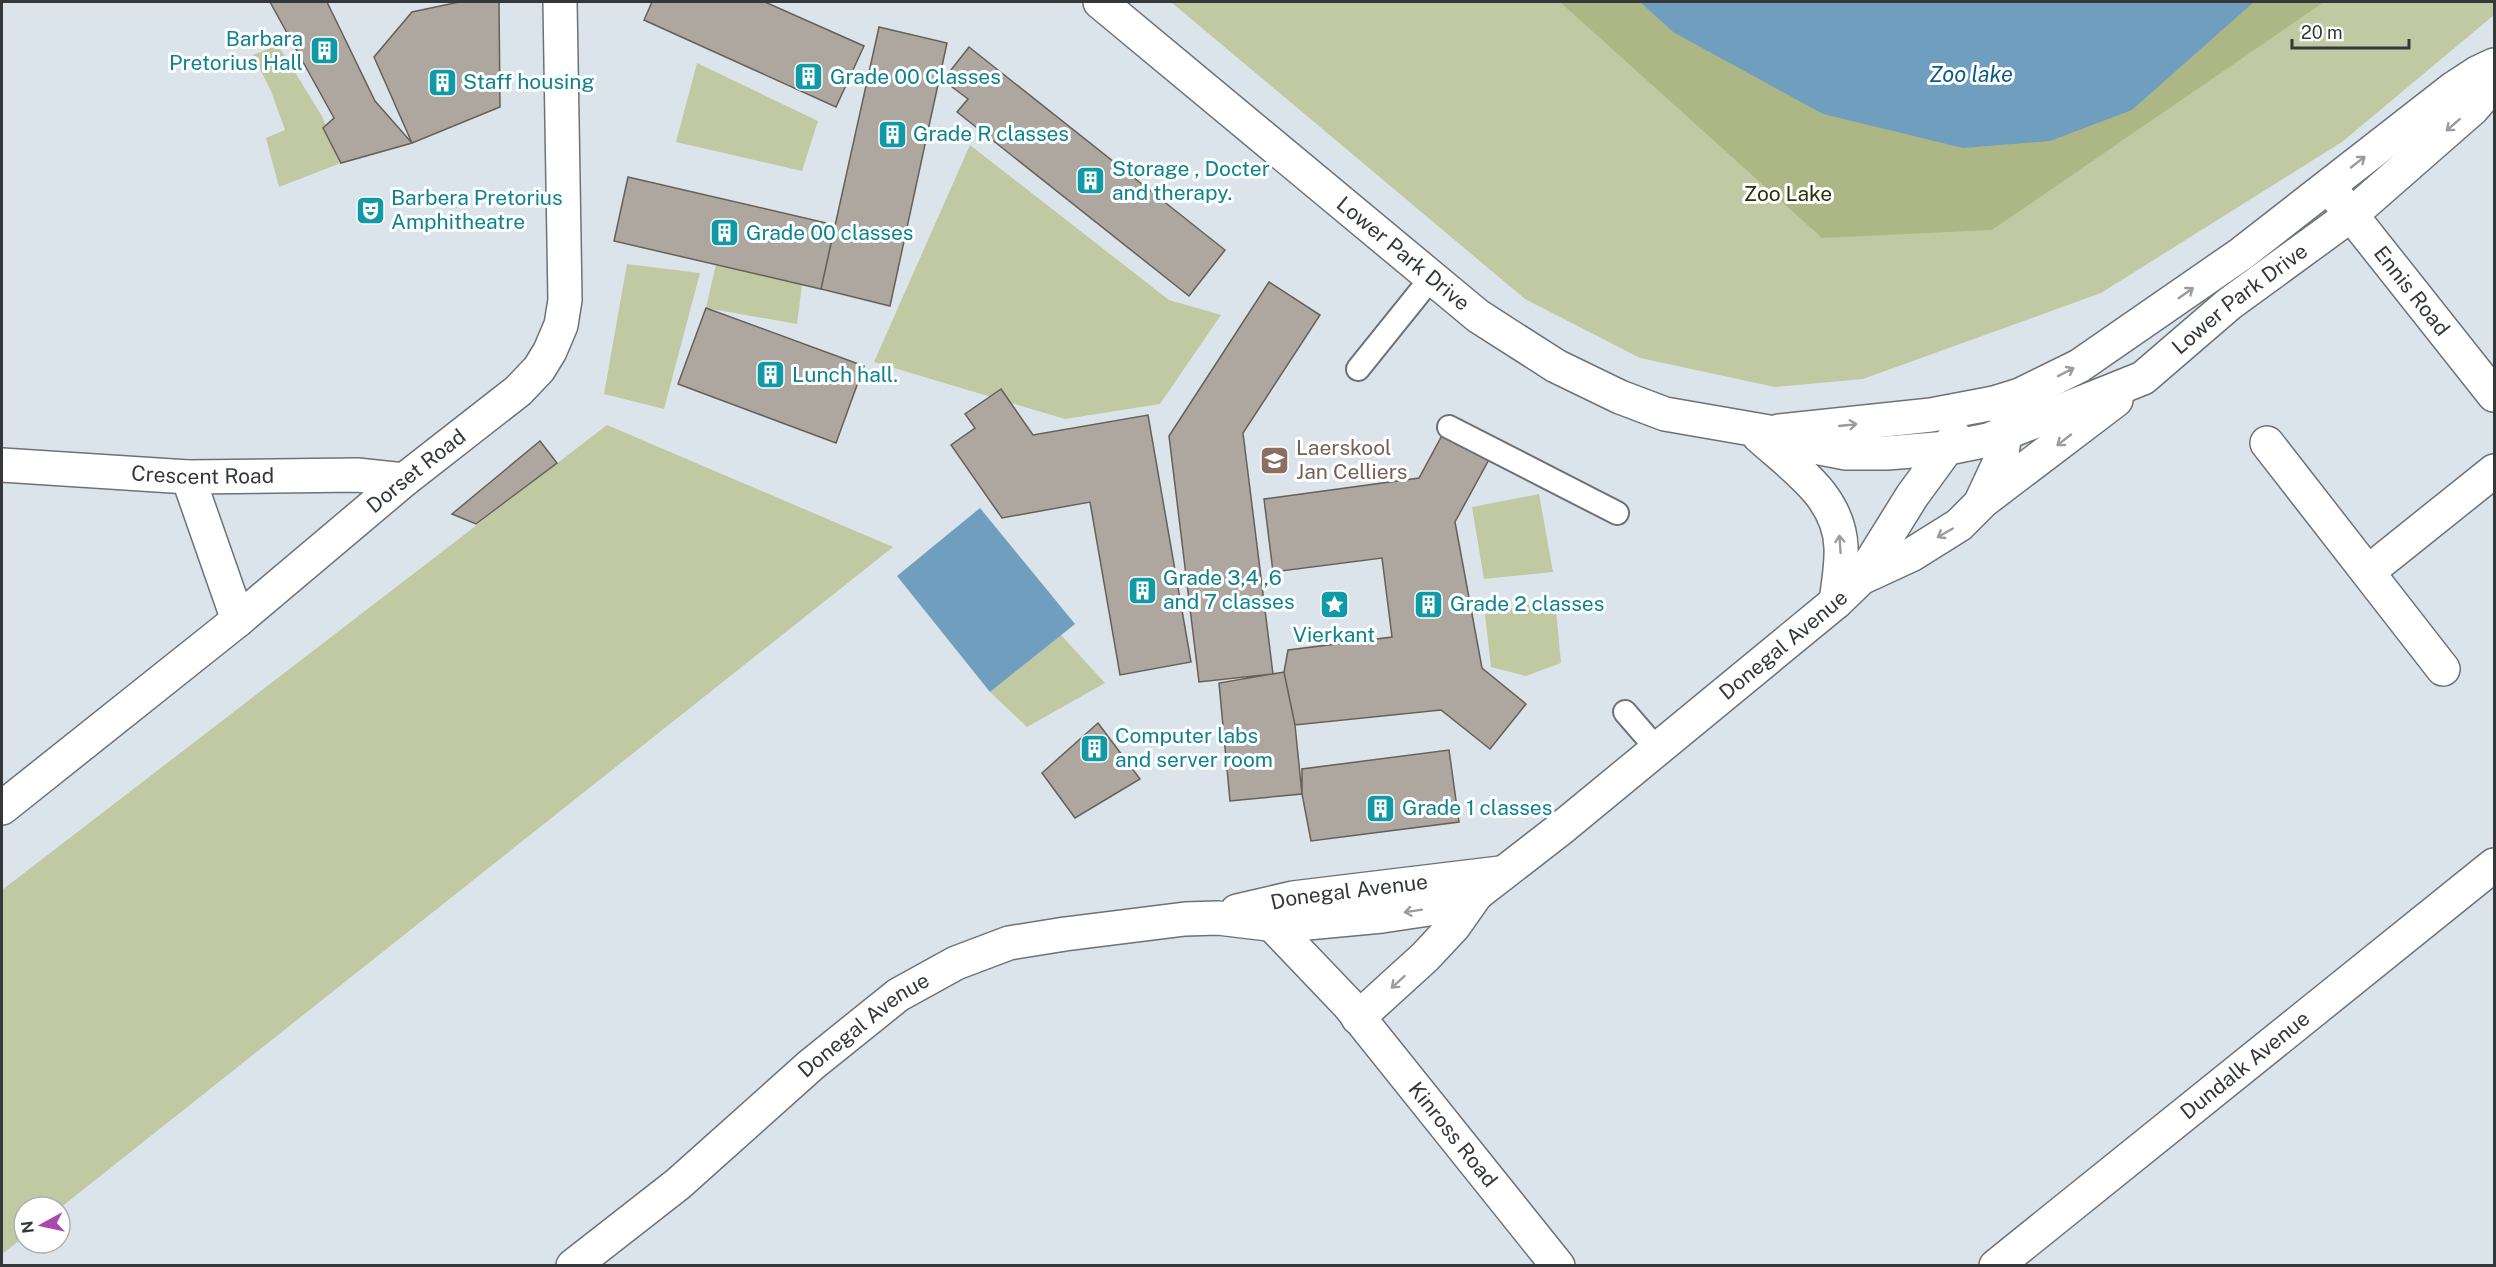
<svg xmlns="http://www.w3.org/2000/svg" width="2496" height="1267" font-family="'Public Sans',sans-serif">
	<rect width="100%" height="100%" fill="#dce4eb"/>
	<!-- green -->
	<path fill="#c1c9a3" d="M1171,2H2494V15L2342,142L2101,293L1863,379L1775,387L1640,358L1525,299Z
		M278,45L322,116L341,163L279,187L266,138L285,130L271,91L253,55Z
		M697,63L818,121L802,171L676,142Z
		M970,145L1169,300L1221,315L1160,404L1065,419L874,362Z
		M627,264L700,273L664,409L604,394Z
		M716,264L802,285L797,324L706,308Z
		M607,425L893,547L60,1208L24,1207V1237L2,1254V890Z
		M1539,494L1553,572L1484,579L1472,507Z
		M1555,599L1561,663L1526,676L1491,667L1485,614Z
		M1061,635L1105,683L1027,727L990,692Z"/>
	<!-- forest -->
	<path fill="#acb785" d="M1560,2H1640L1673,32L2132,110L2254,2H2324L1992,230L1822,238Z"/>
	<!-- water -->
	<path fill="#709ebe" d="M1640,2H2254L2132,110L2050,141L1963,148L1823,114L1673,32Z
		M980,508L1075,624L990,692L897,576Z"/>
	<!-- building -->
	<path fill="#ada79f" stroke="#656058" stroke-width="1.5" d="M270,2H327L375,101L412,143L341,163L323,128L334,118Z
		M459,2H499L500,107L412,143L374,57L412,12Z
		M652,2H765L864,46L836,107L644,20Z
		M879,27L947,43L890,306L821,289Z
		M969,47L1225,250L1189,296L957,112L968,99L943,80Z
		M628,177L835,225L821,289L614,241Z
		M1269,282L1320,315L1243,433L1273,674L1199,682L1169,436Z
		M706,308L864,366L836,443L678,384Z
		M1001,389L1033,435L1148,415L1191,662L1120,675L1090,502L1002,518L951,445L975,428L965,414Z
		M1446,428L1492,454L1455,522L1482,668L1526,704L1490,749L1441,710L1295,725L1284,672L1288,650L1392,637L1382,558L1273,572L1264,499L1419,478Z
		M540,441L557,463L476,524L452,514Z
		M1284,672L1295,725L1302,794L1230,801L1219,683Z
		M1098,723L1140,779L1075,818L1042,773Z
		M1449,750L1459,822L1311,841L1302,794V769Z"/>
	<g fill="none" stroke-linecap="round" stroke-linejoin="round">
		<defs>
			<path id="lane" d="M1358,369L1432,277
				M1449,427L1617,513
				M1625,712L1657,749"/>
			<g id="street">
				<path id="s1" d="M1100,2L1478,316L1556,366L1620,397L1665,414L1769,432L1799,444L1846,453H1887L1948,448L1988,440L2143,378L2229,304L2351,215L2472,109L2494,84"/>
				<path id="s2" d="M2337,197L2494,395"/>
				<path d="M1779,431L1931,415L1994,403L2020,395L2079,366L2241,254L2454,88L2477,73L2494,65"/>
				<path d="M1759,436C1793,467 1839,496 1841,547C1842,565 1838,585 1836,602"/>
				<path d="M2267,443L2443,669"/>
				<path id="s3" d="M2,465L188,477L357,475L404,480"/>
				<path d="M188,477L238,620"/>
				<path d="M1983,501L2116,400"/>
				<path d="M2368,572L2494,471"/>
				<path d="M1861,578L1912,496L1955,437"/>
				<path id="s4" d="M2,808L238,620L404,480L518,391L539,369L550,351L561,325L565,300L560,2"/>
				<path id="s5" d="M1237,911L1293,898L1500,873"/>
				<path id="s6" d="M1262,914L1348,1004L1558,1266"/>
				<path d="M1358,1018L1425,957L1454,926L1480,889"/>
				<path id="s7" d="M573,1266L678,1184L811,1065L898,995L956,963L1009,943L1065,934L1185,919L1218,918L1268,924L1307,923L1382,916L1429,909L1479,892L1559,830L1836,602L1861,578L1911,555L1959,525L1980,504L2001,459L2009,409L2020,395"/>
				<path id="s8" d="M1996,1266L2494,865"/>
			</g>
		</defs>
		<!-- lane casing -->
		<use href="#lane" stroke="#6c7279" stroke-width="26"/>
		<!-- street casing -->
		<use href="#street" stroke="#6c7279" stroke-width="36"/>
		<!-- lane -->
		<use href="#lane" stroke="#fff" stroke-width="22"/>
		<!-- street -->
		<use href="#street" stroke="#fff" stroke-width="33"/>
	</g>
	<!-- one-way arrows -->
	<defs><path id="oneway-shaft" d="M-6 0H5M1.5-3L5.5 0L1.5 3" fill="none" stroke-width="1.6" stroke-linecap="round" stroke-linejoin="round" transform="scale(1.5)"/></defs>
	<g stroke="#9a9c9d">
		<use href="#oneway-shaft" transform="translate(2453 125) rotate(139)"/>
		<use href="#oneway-shaft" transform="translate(2358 162) rotate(-38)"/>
		<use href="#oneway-shaft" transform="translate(2186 293) rotate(-35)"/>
		<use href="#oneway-shaft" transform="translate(2066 372) rotate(-27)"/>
		<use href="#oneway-shaft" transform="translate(1848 425) rotate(-6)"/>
		<use href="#oneway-shaft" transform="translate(2064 440) rotate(142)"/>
		<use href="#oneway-shaft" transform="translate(1945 533) rotate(150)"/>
		<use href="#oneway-shaft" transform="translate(1840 544) rotate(-94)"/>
		<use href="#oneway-shaft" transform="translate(1413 911) rotate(171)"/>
		<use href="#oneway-shaft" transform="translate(1398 982) rotate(138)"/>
	</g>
	<!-- icons -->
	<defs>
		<symbol id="building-square" viewBox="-11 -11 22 22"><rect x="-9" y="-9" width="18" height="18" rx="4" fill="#0f9aa8" stroke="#fff"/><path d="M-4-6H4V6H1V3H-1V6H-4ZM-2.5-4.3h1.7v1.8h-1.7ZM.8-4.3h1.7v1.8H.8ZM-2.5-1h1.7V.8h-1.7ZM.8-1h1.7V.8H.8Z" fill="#fff"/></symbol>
		<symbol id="theatre-square" viewBox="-11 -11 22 22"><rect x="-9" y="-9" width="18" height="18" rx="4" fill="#0f9aa8" stroke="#fff"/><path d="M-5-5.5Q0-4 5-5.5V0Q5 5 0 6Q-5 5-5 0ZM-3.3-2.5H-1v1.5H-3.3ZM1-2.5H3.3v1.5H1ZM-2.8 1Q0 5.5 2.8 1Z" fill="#fff"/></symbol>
		<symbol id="school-square" viewBox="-11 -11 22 22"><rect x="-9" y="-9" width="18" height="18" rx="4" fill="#8d6e63" stroke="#fff"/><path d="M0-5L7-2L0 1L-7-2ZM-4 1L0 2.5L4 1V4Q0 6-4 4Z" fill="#fff"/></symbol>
		<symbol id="sight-square" viewBox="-11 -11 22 22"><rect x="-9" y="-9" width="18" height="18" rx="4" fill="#0f9aa8" stroke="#fff"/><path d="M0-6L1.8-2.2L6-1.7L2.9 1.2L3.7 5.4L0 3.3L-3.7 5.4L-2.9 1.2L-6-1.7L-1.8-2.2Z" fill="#fff"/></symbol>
	</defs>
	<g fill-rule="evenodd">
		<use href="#building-square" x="308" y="34" width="33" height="33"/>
		<use href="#building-square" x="792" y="60" width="33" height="33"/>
		<use href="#building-square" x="426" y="66" width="33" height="33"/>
		<use href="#building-square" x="876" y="118" width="33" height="33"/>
		<use href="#building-square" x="1074" y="164" width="33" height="33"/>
		<use href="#theatre-square" x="354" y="194" width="33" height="33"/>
		<use href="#building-square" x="708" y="216" width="33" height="33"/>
		<use href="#building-square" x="754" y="358" width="33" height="33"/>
		<use href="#school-square" x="1258" y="444" width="33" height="33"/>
		<use href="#building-square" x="1126" y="574" width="33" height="33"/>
		<use href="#sight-square" x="1318" y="588" width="33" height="33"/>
		<use href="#building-square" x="1412" y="588" width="33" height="33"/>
		<use href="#building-square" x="1078" y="732" width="33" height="33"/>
		<use href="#building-square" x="1364" y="792" width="33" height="33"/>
	</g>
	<g text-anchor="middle" stroke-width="6" stroke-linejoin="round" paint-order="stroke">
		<!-- culture labels -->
		<g font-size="21" fill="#0d838f" stroke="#fff" text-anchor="start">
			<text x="303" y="46" text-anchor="end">Barbara<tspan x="303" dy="24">Pretorius Hall</tspan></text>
			<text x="830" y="84">Grade 00 Classes</text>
			<text x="463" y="89">Staff housing</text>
			<text x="913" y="141">Grade R classes</text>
			<text x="1112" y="176">Storage , Docter<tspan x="1112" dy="24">and therapy.</tspan></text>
			<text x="391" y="205">Barbera Pretorius<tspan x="391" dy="24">Amphitheatre</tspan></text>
			<text x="746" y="240">Grade 00 classes</text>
			<text x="792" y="382">Lunch hall.</text>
			<text x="1163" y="585">Grade 3,4 ,6<tspan x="1163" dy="24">and 7 classes</tspan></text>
			<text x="1450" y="611">Grade 2 classes</text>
			<text x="1334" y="642" text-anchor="middle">Vierkant</text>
			<text x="1115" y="743">Computer labs<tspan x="1115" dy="24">and server room</tspan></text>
			<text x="1402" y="815">Grade 1 classes</text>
		</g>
		<!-- park labels -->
		<g font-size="21" fill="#2a3109" stroke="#fff">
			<text x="1788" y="201">Zoo Lake</text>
		</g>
		<!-- street labels -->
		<g font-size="21" fill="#35383b" stroke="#fff">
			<text dy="7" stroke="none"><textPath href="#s1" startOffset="394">Lower Park Drive</textPath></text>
			<text dy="7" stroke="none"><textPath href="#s2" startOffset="120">Ennis Road</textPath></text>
			<text dy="7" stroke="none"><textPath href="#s1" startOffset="1324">Lower Park Drive</textPath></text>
			<text dy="7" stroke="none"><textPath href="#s4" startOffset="534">Dorset Road</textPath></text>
			<text dy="7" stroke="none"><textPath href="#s3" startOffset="201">Crescent Road</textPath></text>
			<text dy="7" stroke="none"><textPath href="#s7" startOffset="1414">Donegal Avenue</textPath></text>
			<text dy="7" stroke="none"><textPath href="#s5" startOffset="114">Donegal Avenue</textPath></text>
			<text dy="7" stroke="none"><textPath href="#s7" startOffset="378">Donegal Avenue</textPath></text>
			<text dy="7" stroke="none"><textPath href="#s8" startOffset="320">Dundalk Avenue</textPath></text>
			<text dy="7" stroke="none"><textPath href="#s6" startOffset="292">Kinross Road</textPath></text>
		</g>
		<!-- education labels -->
		<g font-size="21" fill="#785e54" stroke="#fff" text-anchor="start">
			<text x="1296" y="455">Laerskool<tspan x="1296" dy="24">Jan Celliers</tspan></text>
		</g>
		<!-- water labels -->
		<g font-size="22" font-style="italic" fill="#0a5b85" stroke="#fff">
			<text x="1971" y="82">Zoo lake</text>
		</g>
	</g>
	<!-- border -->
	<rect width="2496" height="1267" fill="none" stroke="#35383b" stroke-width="6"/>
	<!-- north arrow -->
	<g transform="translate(42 1225) rotate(262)"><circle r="28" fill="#ffffff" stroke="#aeafb1" stroke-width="1.5"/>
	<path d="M0-4.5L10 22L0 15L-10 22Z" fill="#aa48af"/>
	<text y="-9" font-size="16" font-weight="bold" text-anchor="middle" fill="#35383b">N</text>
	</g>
	<!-- scale -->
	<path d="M2292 39v9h117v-9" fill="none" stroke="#35383b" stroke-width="3"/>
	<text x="2301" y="39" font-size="18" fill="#35383b" stroke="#ffffff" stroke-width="4.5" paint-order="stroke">20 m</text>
</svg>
